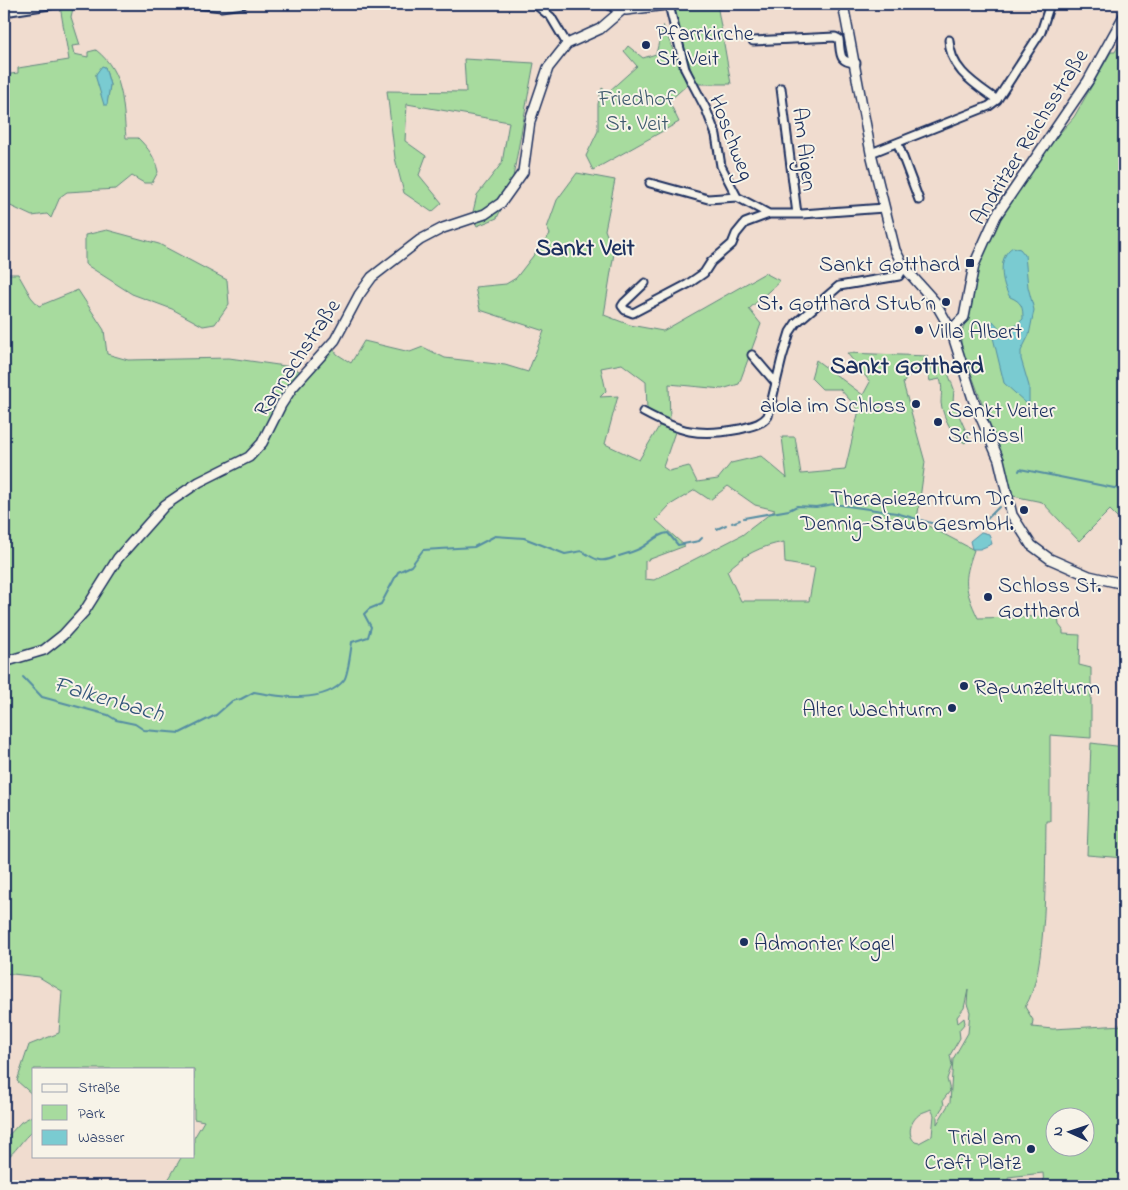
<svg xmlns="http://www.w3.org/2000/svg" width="1128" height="1190" font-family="'Indie Flower',sans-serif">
	<rect width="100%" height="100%" fill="#f0dccf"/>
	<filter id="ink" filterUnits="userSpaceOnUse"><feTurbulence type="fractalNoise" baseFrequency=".02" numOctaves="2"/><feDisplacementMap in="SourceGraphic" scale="10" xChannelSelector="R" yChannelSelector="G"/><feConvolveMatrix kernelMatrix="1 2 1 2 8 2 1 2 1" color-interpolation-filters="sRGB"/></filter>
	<g filter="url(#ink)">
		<!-- green -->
		<path fill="#a7db9e" stroke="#61857e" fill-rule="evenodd" d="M74,4L71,17L80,45L72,46L74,54L88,57V52L96,50C124,72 123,104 126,138H138C149,149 155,157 158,172L152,183H144L132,176L116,189L67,192L60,197L51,218L47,214L32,216L4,203V75L18,73V68L69,60L60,6ZM105,67L110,85L107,102C102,94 97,84 96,74Z
			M691,4H717L731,84H695L674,10Z
			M663,25L687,85L669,101L679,122L593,170L586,156L598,131V104L602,88L608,92L637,66L624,51L628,46L643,58L656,54Z
			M1124,35V524L1110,510L1079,541L1042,502L1013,496L1002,457L961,346V334L970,309L974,275L1000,216L1044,151L1074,117L1111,52H1115Z
			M464,59L534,63L511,188L497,218L477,226L472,216L477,195L502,163L509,122L407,104L405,141L426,156L419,175L442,203L432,212L404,193L395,158L387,91L466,92Z
			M577,173L615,180L605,230L614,253L604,315L630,325L663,331L765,273L780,281L749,309L761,324L739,384L722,389L669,384L670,421L653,415L647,410L646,382L622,364L601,368L606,391L600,397L618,396L605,444L639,460L661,423L676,429L663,467L669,471L689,466L697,482L718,479L731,463L761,456L787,478L782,437H795L801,474L845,470L859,410L840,389H822L811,378L816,360L863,395L870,382L847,353L928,356L903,383L925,462L917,520L974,550C963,581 964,588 978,618L1058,616L1059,625L1063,630V634L1080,635L1079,665L1091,668V738L1050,735V821H1046C1045,866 1048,972 1025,1007L1033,1020L1032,1027L1053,1029L1124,1025V1184L1044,1186L1043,1173L1008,1177L1009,1186H161L170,1177L182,1156H194V1138L204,1121L194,1119V1069H34V1096L17,1081L29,1045L59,1033L62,991L39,977L4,973V274H18L31,297L39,306L78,290L104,330L107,354L128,360L229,358L292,367L301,372L328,341L337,354L351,363L364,341L410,352L423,347L445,358L505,365L528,372L544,331L480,310L475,287L506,284L516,278L550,234L547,228L557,200ZM728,486L755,505L775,510L742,535L654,580L645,579V561L685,546L656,520L670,505L695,490L710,500ZM784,542L785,563L815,568L809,601H741L727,571C743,555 761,546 784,542ZM968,990L967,1004L970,1012L968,1033L953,1059L950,1102L937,1124V1116L944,1105L943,1100L950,1091L947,1079L952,1065L950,1055L960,1038L959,1030L965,1023L964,1018L958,1023L957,1017L964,1008ZM931,1109L934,1115L932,1136L919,1143L915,1142C906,1134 911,1120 920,1114C922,1112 928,1111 931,1109ZM1056,1118H1086V1148H1056Z
			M107,230L159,244L227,280L229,304L215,324L203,326L172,309L132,294L85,264V235Z
			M937,361L948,373L954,389L953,402L969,438L965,443C952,437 943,416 941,403C941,394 943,388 940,379L930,381L928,373L932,363Z
			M1091,743L1124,747V858L1087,855Z
			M34,1115V1130C21,1139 17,1152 4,1160V1140L21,1122Z"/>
		<!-- water -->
		<path fill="#7acbd1" stroke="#548da3" d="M102,66L105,67L110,85L107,105H104L96,78V74Z
			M1013,247L1020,249L1025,255L1028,287L1034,310L1029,335L1021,351V359L1029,386V403H1026L1004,383L991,329L993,321L1000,329L1010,331L1023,319C1023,307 1022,302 1010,297C1001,284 997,256 1013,247Z
			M981,532L989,534L992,544L980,549H972L970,541Z"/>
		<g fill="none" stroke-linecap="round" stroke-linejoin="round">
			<!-- stream -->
			<path stroke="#548da3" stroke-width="2" d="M1019,471L1020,469L1124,490
				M744,518L789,510L797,506L816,507L834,504L896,513L938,525H956
				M732,523L740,520
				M963,525L984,522L999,507
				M717,529L726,525
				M619,556C626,554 633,552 639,549C650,544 656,534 668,533L678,545L699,541L702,538
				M23,677L42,697L108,715L116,720L135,724L144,730L180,733L216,715L232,701L241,699L254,692C280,697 325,704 344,680C348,675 351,649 352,642L368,637L371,627L364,614L369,609L381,604L398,572L411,566L423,550L474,547L495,536L524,538L565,554L582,551C594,559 601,564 615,557"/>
			<defs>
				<path id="street" d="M196,4L221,7L243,4
					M535,4L551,17L567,44
					M608,4L619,11
					M669,5L685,69L706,109L716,135L721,166L737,197L769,214H802L884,208
					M4,12L56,4
					M949,40C950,70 975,84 997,100
					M753,41L835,37L839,39C841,54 838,62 856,63
					M781,88L797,214
					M898,144L919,200
					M871,153L989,106L997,100L1041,32L1050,4
					M650,183L708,199L737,197
					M645,283L624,303L622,306L625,310L633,313L688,284L704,273L711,262L732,244L736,234L745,223L769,214
					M752,355L776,383
					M643,412C680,432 698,437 740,429C750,426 761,425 768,416L782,358L790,332L796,323L839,286L899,276L904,267"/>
				<path id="secondary" d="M843,4L871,153L895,250L904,267L935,302L951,330L973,399L999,460L1012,515L1031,545L1050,559L1089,576L1124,584
					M626,10L674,4
					M951,330L964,317L974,265L996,216L1088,81L1124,16
					M4,662L44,650L63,635L84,612L118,558L165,505L199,482L249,457L262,443L281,405L292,388L335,340L359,295L372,277L420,240L443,228L485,214L501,203L523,172L530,121L548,68L567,44L600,29L622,10"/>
			</defs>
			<!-- street casing -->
			<use href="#street" stroke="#1b2f5e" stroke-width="11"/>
			<!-- secondary casing -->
			<use href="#secondary" stroke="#1b2f5e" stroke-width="12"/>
			<!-- street -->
			<use href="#street" stroke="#f7f3e8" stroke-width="7"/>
			<!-- secondary -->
			<use href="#secondary" stroke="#f7f3e8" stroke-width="9"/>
		</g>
	</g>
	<!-- markers -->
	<g fill="#1b2f5e" stroke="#f7f3e8" stroke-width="2">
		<circle cx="646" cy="45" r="5"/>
		<rect x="965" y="258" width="10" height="10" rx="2.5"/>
		<circle cx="946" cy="302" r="5"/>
		<circle cx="919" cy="330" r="5"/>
		<circle cx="916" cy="404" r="5"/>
		<circle cx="938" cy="422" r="5"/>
		<circle cx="1024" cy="510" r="5"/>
		<circle cx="988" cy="597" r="5"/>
		<circle cx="964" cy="686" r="5"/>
		<circle cx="952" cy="708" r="5"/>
		<circle cx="744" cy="942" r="5"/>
		<circle cx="1031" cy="1149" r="5"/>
	</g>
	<g text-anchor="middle" stroke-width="4" stroke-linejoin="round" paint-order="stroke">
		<!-- poi labels -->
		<g font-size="22" fill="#1b2f5e" stroke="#f7f3e8" text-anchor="start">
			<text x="656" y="40">Pfarrkirche<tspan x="656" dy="25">St. Veit</tspan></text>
			<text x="960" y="271" text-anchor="end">Sankt Gotthard</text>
			<text x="936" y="310" text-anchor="end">St. Gotthard Stub´n</text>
			<text x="929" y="338">Villa Albert</text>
			<text x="906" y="412" text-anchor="end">aiola im Schloss</text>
			<text x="948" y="417">Sankt Veiter<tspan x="948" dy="25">Schlössl</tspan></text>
			<text x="1014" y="505" text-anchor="end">Therapiezentrum Dr.<tspan x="1014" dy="25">Dennig-Staub GesmbH.</tspan></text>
			<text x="998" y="592">Schloss St.<tspan x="998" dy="25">Gotthard</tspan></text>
			<text x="974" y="694">Rapunzelturm</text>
			<text x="942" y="716" text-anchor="end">Alter Wachturm</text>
			<text x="754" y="950">Admonter Kogel</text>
			<text x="1021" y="1144" text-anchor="end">Trial am<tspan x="1021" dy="25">Craft Platz</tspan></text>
		</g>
		<!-- park labels -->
		<g font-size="22" fill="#3e5a6e" stroke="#f7f3e8">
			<text x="637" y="105">Friedhof<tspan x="637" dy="25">St. Veit</tspan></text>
		</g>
		<!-- street labels -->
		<g font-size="22" fill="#1b2f5e" stroke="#f7f3e8">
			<text transform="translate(1028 136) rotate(-58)" y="8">Andritzer Reichsstraße</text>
			<text transform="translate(733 137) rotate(69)" y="8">Hoschweg</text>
			<text transform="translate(806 149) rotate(83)" y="8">Am Aigen</text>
			<text transform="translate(296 357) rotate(-56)" y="8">Rannachstraße</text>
		</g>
		<!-- neighbourhood labels -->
		<g font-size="24" font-weight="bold" fill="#1b2f5e" stroke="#f7f3e8">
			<text x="585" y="255">Sankt Veit</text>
			<text x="907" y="373">Sankt Gotthard</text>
		</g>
		<!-- water labels -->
		<g font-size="24" font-style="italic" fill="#33567b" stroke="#f7f3e8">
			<text transform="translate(109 698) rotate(16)" y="8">Falkenbach</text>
		</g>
	</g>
	<!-- margin -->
	<rect width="1128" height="1190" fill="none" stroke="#f7f3e8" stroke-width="20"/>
	<rect x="10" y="10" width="1108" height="1170" fill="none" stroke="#1b2f5e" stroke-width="2" filter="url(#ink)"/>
	<!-- legend -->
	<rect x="32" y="1068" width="162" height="90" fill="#f7f3e8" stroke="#9fa5b1"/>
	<rect x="42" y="1084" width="25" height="8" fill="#f7f3e8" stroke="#9fa5b1"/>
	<text x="78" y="1092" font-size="15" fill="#1b2f5e">Straße</text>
	<rect x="42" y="1105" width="25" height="15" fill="#a7db9e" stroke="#9fa5b1"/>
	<text x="78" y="1118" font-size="15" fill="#1b2f5e">Park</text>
	<rect x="42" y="1130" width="25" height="15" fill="#7acbd1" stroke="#9fa5b1"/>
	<text x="78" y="1142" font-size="15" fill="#1b2f5e">Wasser</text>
	<!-- north arrow -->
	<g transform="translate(1070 1132) rotate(273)"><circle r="24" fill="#f7f3e8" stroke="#9fa5b1"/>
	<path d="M0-4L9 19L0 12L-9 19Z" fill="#1b2f5e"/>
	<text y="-8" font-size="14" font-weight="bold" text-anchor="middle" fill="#1b2f5e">N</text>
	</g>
</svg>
